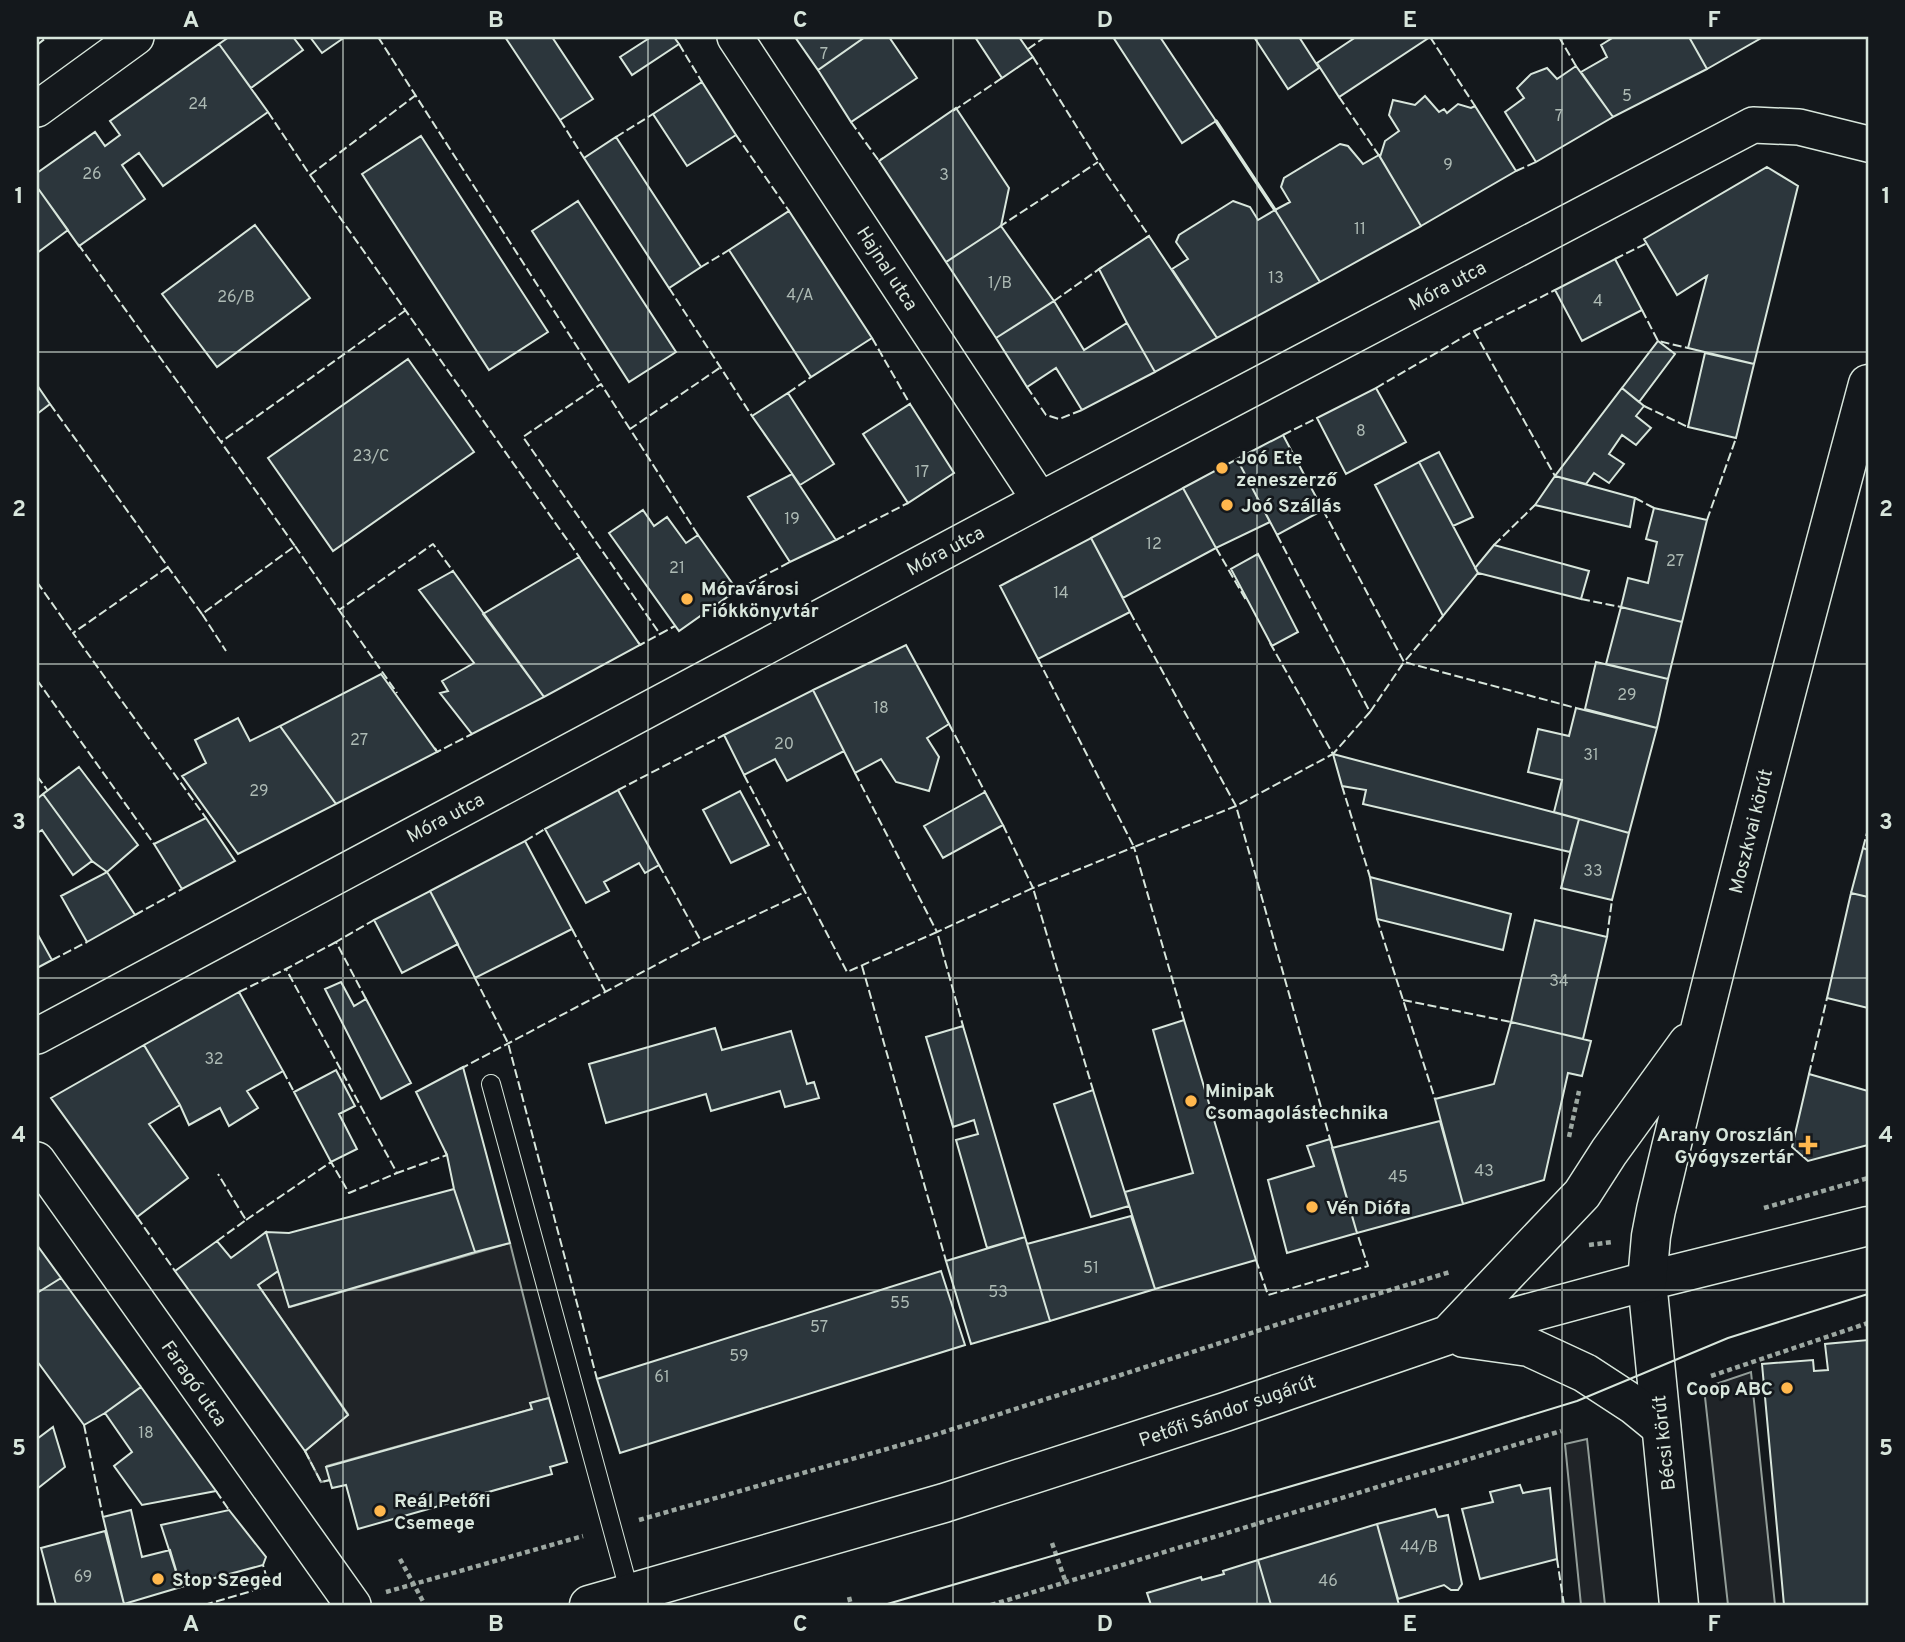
<svg xmlns="http://www.w3.org/2000/svg" width="1905" height="1642" font-family="Overpass,sans-serif">
	<rect width="100%" height="100%" fill="#14181c"/>
	<!-- green -->
	<path fill="#202428" stroke="#939e99" stroke-width="2" d="M510,1243L549,1398L531,1403L532,1409L327,1466L330,1480L321,1482L305,1451L348,1414L258,1285L278,1271L290,1307Z
		M1751,1372L1775,1605H1728L1704,1388Z
		M1587,1439L1605,1605H1581L1565,1444Z"/>
	<!-- building -->
	<path fill="#2c363c" stroke="#d8e6dc" stroke-width="2" d="M229,37H293L303,50L251,88L219,44Z
		M310,37H345L322,53Z
		M505,37H552L593,99L560,120Z
		M651,37H674L679,44L632,75L620,57Z
		M795,37H865L818,70Z
		M865,37H889L917,78L851,122L818,70Z
		M975,37H1019L1033,57L1002,78Z
		M1113,37H1160L1216,121L1182,143Z
		M1254,37H1299L1319,68L1288,89Z
		M1356,37H1430L1339,97L1317,63Z
		M1614,37H1689L1707,69L1613,117L1581,72L1607,57L1601,45Z
		M1689,37H1763L1707,69Z
		M219,44L268,112L163,186L139,153L122,165L145,199L79,246L37,187V173L95,132L105,146L120,135L110,121Z
		M1576,66L1613,117L1536,162L1505,112L1524,98L1517,88L1531,74L1547,68L1557,79Z
		M702,82L736,135L687,166L653,114Z
		M1425,96L1439,112L1444,109L1447,113L1458,104L1471,108L1475,106L1516,171L1421,226L1380,157L1385,141L1399,131L1389,115L1393,100L1415,105Z
		M956,108L1009,188L1001,226L946,262L879,161Z
		M421,136L548,332L489,370L362,174Z
		M616,137L701,267L669,288L584,158Z
		M1340,144L1348,146L1363,164L1379,155L1421,226L1320,282L1275,210L1290,202L1281,187L1284,178Z
		M1767,167L1798,186L1754,364L1688,348L1707,276L1677,295L1644,239Z
		M37,187L68,230L37,253Z
		M578,201L676,352L629,382L532,231Z
		M1233,201L1250,207L1258,220L1275,210L1320,282L1217,338L1172,269L1188,259L1176,242L1179,235Z
		M789,211L872,338L811,377L729,250Z
		M255,225L310,298L217,367L162,294Z
		M1001,226L1054,301L996,338L946,262Z
		M1149,236L1217,338L1155,372L1127,323L1099,269Z
		M1615,259L1642,310L1582,341L1555,290Z
		M1054,301L1084,350L1127,323L1155,372L1082,410L1056,368L1027,387L996,338Z
		M1658,341L1675,354L1639,402L1622,388Z
		M1705,353L1754,364L1736,438L1688,427Z
		M408,359L474,452L333,551L268,458Z
		M37,385L50,404L37,414Z
		M1376,388L1406,442L1346,474L1317,418Z
		M1622,388L1644,406L1636,416L1651,428L1636,445L1622,435L1609,454L1624,464L1609,483L1594,473L1586,484L1555,476Z
		M788,393L834,464L800,485L752,416Z
		M910,404L954,473L908,503L863,434Z
		M1283,435L1323,510L1277,535L1237,459Z
		M1439,452L1473,517L1453,526L1419,462Z
		M1237,459L1270,522L1216,548L1183,488Z
		M1419,462L1478,573L1443,616L1375,485Z
		M792,474L836,540L790,562L748,497Z
		M1555,476L1635,498L1630,527L1535,505Z
		M1183,488L1216,548L1123,598L1091,538Z
		M1654,508L1707,520L1682,622L1621,607L1628,578L1648,583L1657,542L1646,539Z
		M643,510L654,526L667,517L686,543L698,535L737,590L679,631L609,533Z
		M1091,538L1130,612L1038,659L1000,586Z
		M1494,545L1589,571L1581,599L1478,573L1475,568Z
		M1258,554L1298,632L1272,646L1231,569Z
		M579,557L640,645L544,697L483,614Z
		M453,571L544,697L472,734L440,693L448,691L442,681L474,663L419,590Z
		M1621,607L1682,622L1668,679L1606,664Z
		M906,645L949,724L927,738L939,757L929,791L896,782L881,759L855,773L813,690Z
		M1596,662L1668,679L1657,728L1585,709Z
		M381,674L437,752L336,804L280,726Z
		M813,690L844,751L787,781L775,759L744,775L724,735Z
		M1576,708L1657,728L1629,833L1554,812L1562,780L1528,772L1538,729L1569,736Z
		M238,718L250,741L280,726L336,804L238,854L182,776L206,763L195,740Z
		M1333,754L1579,819L1570,852L1363,804L1366,790L1342,786Z
		M79,767L138,845L107,872L92,861L43,794Z
		M618,790L659,865L645,873L639,863L604,882L609,891L586,903L545,829Z
		M740,791L769,845L731,863L703,810Z
		M985,792L1003,825L943,858L924,826Z
		M43,794L92,861L73,875L42,830L37,833V799Z
		M206,818L235,861L182,889L154,844Z
		M1579,819L1629,833L1612,900L1561,888Z
		M525,841L572,929L475,978L430,891Z
		M1863,848L1868,850V897L1851,893Z
		M107,872L135,915L87,942L61,896Z
		M1370,877L1511,914L1503,950L1377,919Z
		M430,891L458,944L402,973L374,920Z
		M1851,893L1868,897V1008L1827,998Z
		M1535,920L1607,937L1583,1039L1511,1022Z
		M37,933L52,960L37,968Z
		M341,982L354,1006L366,999L411,1083L381,1099L325,989Z
		M239,992L283,1071L247,1091L258,1108L229,1126L220,1108L189,1125L180,1105L144,1045Z
		M1184,1020L1256,1260L1155,1289L1125,1192L1193,1173L1153,1030Z
		M1511,1022L1591,1041L1582,1076L1568,1073L1544,1180L1463,1204L1435,1099L1494,1084Z
		M963,1026L1025,1237L987,1248L956,1140L978,1134L974,1120L953,1127L926,1037Z
		M715,1028L722,1050L791,1031L807,1084L814,1082L819,1098L785,1107L780,1091L711,1111L706,1094L606,1123L589,1064Z
		M144,1045L180,1105L149,1124L188,1178L137,1217L51,1098Z
		M463,1067L510,1243L475,1252L454,1189L447,1155L416,1092Z
		M336,1070L355,1106L339,1114L357,1149L331,1162L294,1092Z
		M1809,1074L1868,1091V1145L1808,1161L1792,1147Z
		M1093,1090L1129,1206L1091,1217L1054,1104Z
		M1440,1121L1463,1204L1357,1233L1332,1148Z
		M1330,1139L1357,1233L1287,1253L1268,1180L1314,1166L1307,1146Z
		M454,1189L475,1252L289,1307L266,1232L289,1233Z
		M1131,1216L1155,1289L1050,1321L1027,1244Z
		M266,1232L278,1271L258,1285L348,1415L305,1451L175,1271L217,1241L231,1258Z
		M1025,1237L1050,1321L971,1344L946,1261Z
		M37,1245L61,1278L37,1293Z
		M941,1271L965,1345L620,1453L597,1379Z
		M61,1278L141,1387L105,1413L84,1425L37,1361V1293Z
		M1868,1340V1605H1784L1762,1364L1813,1360L1814,1371L1828,1370L1825,1344Z
		M141,1387L216,1491L142,1505L114,1466L132,1452L105,1413Z
		M549,1398L567,1462L550,1467L552,1474L358,1529L346,1485L332,1488L326,1467L532,1409L530,1403Z
		M53,1427L65,1467L37,1489V1439Z
		M1520,1485L1523,1493L1550,1488L1557,1559L1480,1579L1462,1509L1493,1502L1490,1492Z
		M1435,1509L1438,1517L1448,1515L1462,1584L1458,1590H1451L1444,1585L1398,1599L1377,1524Z
		M131,1510L142,1557L170,1550L181,1587L124,1604L103,1517Z
		M229,1510L266,1557L263,1565L181,1587L161,1525Z
		M1377,1524L1399,1605H1271L1258,1560Z
		M105,1531L124,1604L56,1605L41,1548Z
		M1258,1560L1271,1605H1151L1147,1593L1201,1577L1202,1580L1224,1574L1223,1571Z"/>
	<g fill="none" stroke-linecap="round" stroke-linejoin="round">
		<defs>
			<path id="lane" d="M491,1084L630,1594"/>
			<path id="street" d="M735,37L1040,500
				M37,109L136,37
				M37,1036L1040,500L1753,125L1799,127L1868,144
				M37,1160L353,1605"/>
			<path id="secondary" d="M1679,1605L1647,1281L1868,1226"/>
			<path id="primary" d="M1449,1334L1582,1194L1609,1152L1688,1043
				M1464,1338L1529,1347L1585,1373L1634,1405L1661,1427
				M589,1605L944,1503L1225,1412L1448,1335L1647,1281L1651,1236L1656,1210C1722,934 1794,659 1868,384"/>
		</defs>
		<!-- lane casing -->
		<use href="#lane" stroke="#d8e6dc" stroke-width="20"/>
		<!-- street casing -->
		<use href="#street" stroke="#d8e6dc" stroke-width="38"/>
		<!-- secondary casing -->
		<use href="#secondary" stroke="#d8e6dc" stroke-width="41"/>
		<!-- primary casing -->
		<use href="#primary" stroke="#d8e6dc" stroke-width="41"/>
		<!-- path -->
		<path stroke="#9da8a2" stroke-width="4.5" stroke-dasharray="5 3.5" stroke-linecap="butt" d="M1569,1137L1579,1091
			M1764,1208L1868,1178
			M1589,1245L1612,1242
			M1711,1376L1868,1323
			M639,1520L925,1438L1304,1316L1450,1272
			M1052,1543L1066,1583
			M400,1559L425,1605
			M386,1592L583,1536
			M849,1597L851,1605
			M991,1605L1561,1431"/>
		<!-- lane -->
		<use href="#lane" stroke="#14181c" stroke-width="18"/>
		<!-- street -->
		<use href="#street" stroke="#14181c" stroke-width="35"/>
		<!-- secondary -->
		<use href="#secondary" stroke="#14181c" stroke-width="38"/>
		<!-- primary -->
		<use href="#primary" stroke="#14181c" stroke-width="38"/>
		<!-- tram -->
		<path stroke="#d8e6dc" stroke-width="2" d="M884,1605L1453,1439L1577,1401L1728,1338L1868,1294"/>
		<!-- fence -->
		<path stroke="#d8e6dc" stroke-width="2" stroke-dasharray="9 3.5" stroke-linecap="butt" d="M378,37L601,384
			M1430,37L1475,106
			M1559,37L1576,66
			M679,44L702,82
			M37,45L47,37
			M1028,49L1045,37
			M1033,57L1105,172L1149,236L1146,238
			M1339,97L1380,157
			M953,111L1002,78
			M268,112L310,175L416,95
			M560,120L584,158
			M851,122L879,161L883,158
			M736,135L789,211
			M616,137L653,114
			M1516,171L1536,162
			M310,175L580,558
			M999,227L1098,162
			M78,244L221,442L406,310
			M1615,259L1647,243
			M701,267L729,250
			M669,288L752,416
			M1054,301L1102,267
			M1642,310L1658,341L1688,348
			M1474,331L1555,476
			M872,338L910,404
			M1027,387L1046,415L1059,419L1082,410
			M1376,388L1474,331L1555,290
			M788,393L811,377
			M50,404L202,614L295,546L221,442
			M1644,406L1688,427
			M630,429L601,384L523,437L660,634L675,626
			M1283,435L1317,418
			M1635,498L1654,508
			M1323,510L1404,662L1443,616
			M1707,520L1736,438
			M698,535L630,429L721,367
			M1277,535L1370,712L1404,662L1576,708
			M836,540L908,503
			M1494,545L1535,505
			M295,546L339,610L433,544L453,571
			M1216,548L1246,600
			M168,567L73,633L206,818
			M37,582L73,633
			M737,590L790,562
			M1581,599L1621,607
			M339,610L397,693
			M1130,612L1236,806L1333,754
			M202,614L226,651
			M638,642L640,645L660,634
			M1270,643L1333,754L1370,712
			M1038,659L1134,847L1236,806L1330,1139
			M37,680L154,844
			M949,724L985,792
			M435,748L437,752L472,734
			M855,773L937,932L1033,888L1093,1090
			M744,775L847,972L937,932L963,1026
			M37,776L48,791
			M1342,786L1370,877
			M618,790L724,735
			M1003,825L1033,888L1134,847L1184,1020
			M525,841L545,829
			M1863,848L1868,829
			M659,865L701,941
			M135,915L182,889
			M1377,919L1435,1099
			M572,929L605,991
			M1607,937L1612,900
			M336,942L286,969L397,1173L447,1155L445,1151
			M52,960L87,942
			M862,966L946,1261
			M475,978L508,1043L597,1379
			M239,992L286,969
			M366,999L336,942L374,920
			M1403,1000L1511,1022
			M460,1069L701,941L805,892
			M283,1071L294,1092
			M1809,1074L1827,998
			M137,1217L175,1271
			M246,1220L331,1162L349,1193L397,1173
			M217,1241L246,1220L218,1174
			M1256,1260L1268,1295L1368,1266L1357,1233
			M84,1425L103,1517
			M305,1451L321,1482L330,1480
			M216,1491L229,1510
			M1557,1559L1564,1605
			M204,1605L269,1586L263,1565"/>
		<!-- wall -->
		<path stroke="#d8e6dc" stroke-width="3.5" d="M1216,121L1275,210"/>
	</g>
	<!-- grid -->
	<path fill="none" stroke="#d8e6dc" stroke-width="2" stroke-opacity="0.55" d="M343,37V1605M648,37V1605M953,37V1605M1257,37V1605M1562,37V1605M37,352H1868M37,664H1868M37,978H1868M37,1290H1868"/>
	<!-- markers -->
	<g fill="#ffb74d" stroke="#14181c" stroke-width="2.5">
		<circle cx="1222" cy="468" r="7"/>
		<circle cx="1227" cy="505" r="7"/>
		<circle cx="687" cy="599" r="7"/>
		<circle cx="1191" cy="1101" r="7"/>
		<path d="M1804.5 1134.5h7v7h7v7h-7v7h-7v-7h-7v-7h7z"/>
		<circle cx="1312" cy="1207" r="7"/>
		<circle cx="1787" cy="1388" r="7"/>
		<circle cx="380" cy="1511" r="7"/>
		<circle cx="158" cy="1579" r="7"/>
	</g>
	<g text-anchor="middle" stroke-width="5" stroke-linejoin="round" paint-order="stroke">
		<!-- number labels -->
		<g font-size="16" fill="#adbab4">
			<text x="824" y="59">7</text>
			<text x="1627" y="101">5</text>
			<text x="198" y="109">24</text>
			<text x="1559" y="121">7</text>
			<text x="1448" y="170">9</text>
			<text x="92" y="179">26</text>
			<text x="944" y="180">3</text>
			<text x="1360" y="234">11</text>
			<text x="1276" y="283">13</text>
			<text x="1000" y="288">1/B</text>
			<text x="800" y="300">4/A</text>
			<text x="236" y="302">26/B</text>
			<text x="1598" y="306">4</text>
			<text x="1361" y="436">8</text>
			<text x="371" y="461">23/C</text>
			<text x="922" y="477">17</text>
			<text x="792" y="524">19</text>
			<text x="1154" y="549">12</text>
			<text x="1675" y="566">27</text>
			<text x="677" y="573">21</text>
			<text x="1061" y="598">14</text>
			<text x="1627" y="700">29</text>
			<text x="881" y="713">18</text>
			<text x="359" y="745">27</text>
			<text x="784" y="749">20</text>
			<text x="1591" y="760">31</text>
			<text x="259" y="796">29</text>
			<text x="1593" y="876">33</text>
			<text x="1559" y="986">34</text>
			<text x="214" y="1064">32</text>
			<text x="1484" y="1176">43</text>
			<text x="1398" y="1182">45</text>
			<text x="1091" y="1273">51</text>
			<text x="998" y="1297">53</text>
			<text x="900" y="1308">55</text>
			<text x="819" y="1332">57</text>
			<text x="739" y="1361">59</text>
			<text x="662" y="1382">61</text>
			<text x="146" y="1438">18</text>
			<text x="1419" y="1552">44/B</text>
			<text x="83" y="1582">69</text>
			<text x="1328" y="1586">46</text>
		</g>
		<!-- street labels -->
		<g font-size="19" fill="#d8e6dc" stroke="#14181c">
			<text transform="translate(888 268) rotate(57)" y="7">Hajnal utca</text>
			<text transform="translate(1447 285) rotate(-28)" y="7">Móra utca</text>
			<text transform="translate(945 550) rotate(-28)" y="7">Móra utca</text>
			<text transform="translate(445 817) rotate(-28)" y="7">Móra utca</text>
			<text transform="translate(1750 831) rotate(-76)" y="7">Moszkvai körút</text>
			<text transform="translate(195 1383) rotate(55)" y="7">Faragó utca</text>
			<text transform="translate(1227 1410) rotate(-19)" y="7">Petőfi Sándor sugárút</text>
			<text transform="translate(1663 1443) rotate(-96)" y="7">Bécsi körút</text>
		</g>
		<!-- poi labels -->
		<g font-size="19" font-weight="bold" fill="#d8e6dc" stroke="#14181c" text-anchor="start">
			<text x="1236" y="464">Joó Ete<tspan x="1236" dy="22">zeneszerző</tspan></text>
			<text x="1241" y="512">Joó Szállás</text>
			<text x="701" y="595">Móravárosi<tspan x="701" dy="22">Fiókkönyvtár</tspan></text>
			<text x="1205" y="1097">Minipak<tspan x="1205" dy="22">Csomagolástechnika</tspan></text>
			<text x="1794" y="1141" text-anchor="end">Arany Oroszlán<tspan x="1794" dy="22">Gyógyszertár</tspan></text>
			<text x="1326" y="1214">Vén Diófa</text>
			<text x="1773" y="1395" text-anchor="end">Coop ABC</text>
			<text x="394" y="1507">Reál Petőfi<tspan x="394" dy="22">Csemege</tspan></text>
			<text x="172" y="1586">Stop Szeged</text>
		</g>
	</g>
	<!-- border -->
	<rect width="1905" height="1642" fill="none" stroke="#14181c" stroke-width="77"/>
	<rect x="38" y="38" width="1829" height="1566" fill="none" stroke="#d8e6dc" stroke-width="2.5"/>
	<g font-size="23" text-anchor="middle" font-weight="bold" fill="#d8e6dc">
		<text x="191" y="27">A</text>
		<text x="496" y="27">B</text>
		<text x="800" y="27">C</text>
		<text x="1105" y="27">D</text>
		<text x="1410" y="27">E</text>
		<text x="1714" y="27">F</text>
		<text x="19" y="203">1</text>
		<text x="1886" y="203">1</text>
		<text x="19" y="516">2</text>
		<text x="1886" y="516">2</text>
		<text x="19" y="829">3</text>
		<text x="1886" y="829">3</text>
		<text x="19" y="1142">4</text>
		<text x="1886" y="1142">4</text>
		<text x="19" y="1455">5</text>
		<text x="1886" y="1455">5</text>
		<text x="191" y="1631">A</text>
		<text x="496" y="1631">B</text>
		<text x="800" y="1631">C</text>
		<text x="1105" y="1631">D</text>
		<text x="1410" y="1631">E</text>
		<text x="1714" y="1631">F</text>
	</g>
</svg>
